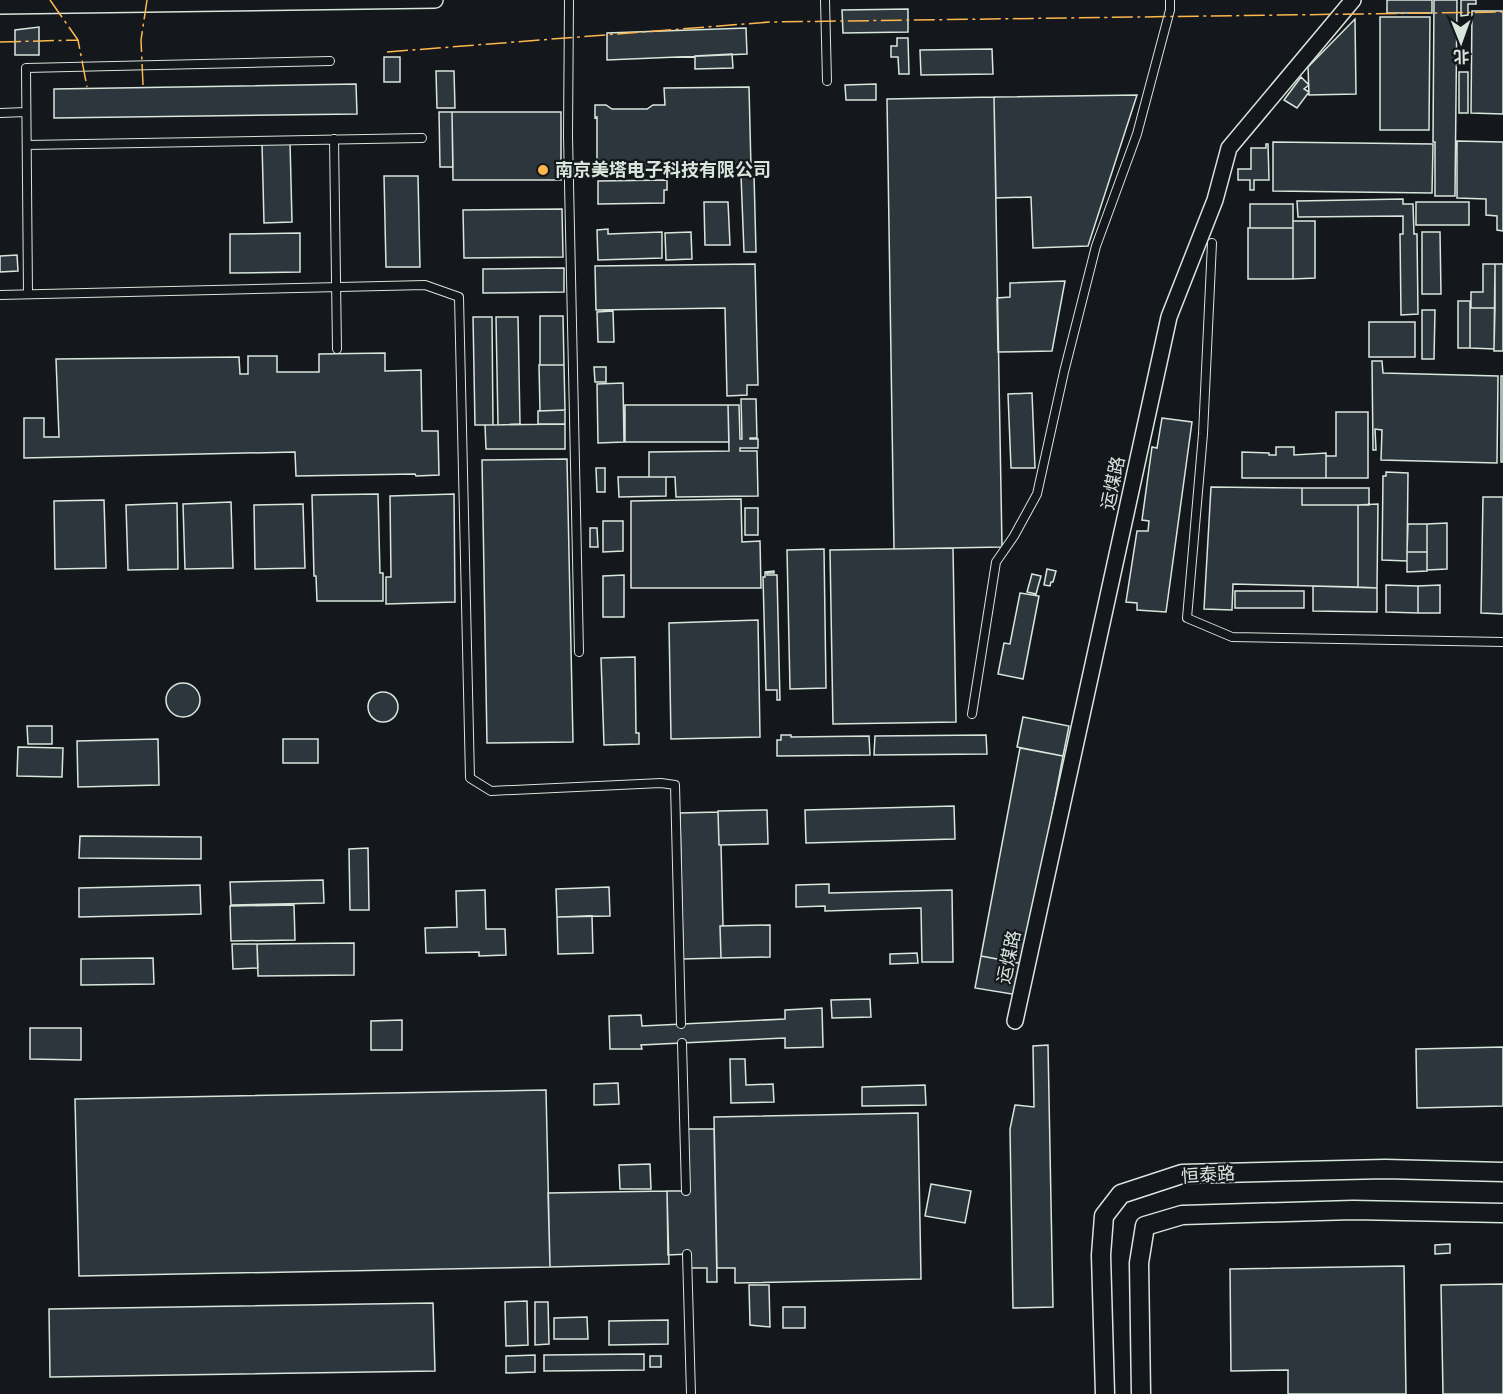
<svg xmlns="http://www.w3.org/2000/svg" width="1503" height="1394" font-family="Quicksand,'Noto Sans SC',sans-serif">
	<rect width="100%" height="100%" fill="#14181c"/>
	<!-- building -->
	<path fill="#2c363c" stroke="#d8e6dc" stroke-width="1.5" d="M1387,0H1432V13H1387Z
		M1434,0H1457L1455,196H1435V142H1433Z
		M1461,0H1476V4H1468V15L1461,16Z
		M908,9V32L843,33L842,10Z
		M1472,11H1503V114L1471,113Z
		M1380,17H1430L1429,130H1380Z
		M1355,19L1356,94L1309,95L1308,67Z
		M39,27V55H15V30Z
		M746,28L747,54L607,60V33Z
		M897,38H908L909,74H899L898,57H891V46H897Z
		M992,49L993,74L921,75L920,50Z
		M732,54L733,68L695,69V56Z
		M384,57H400V82H384Z
		M436,71H454L455,108H437Z
		M1459,72H1468V113H1459Z
		M1301,77L1309,85L1304,89L1309,92L1297,108L1284,100Z
		M356,84L357,114L54,118V89Z
		M876,84V100H846L845,85Z
		M749,87L751,168L597,171V117L595,118V105H606L612,109H647L653,105H665L664,88Z
		M1137,95L1088,246L1033,248L1031,197L996,198L994,97Z
		M994,97L1002,547L894,549L887,99Z
		M439,112H452L453,167H440Z
		M452,112H561V180H453Z
		M1457,141L1503,142V231L1497,230V216L1486,215V199L1457,198Z
		M290,142L292,222L264,223L262,143Z
		M1273,142L1433,144L1432,193L1273,191Z
		M1266,144H1268L1269,180H1254V190H1250V180H1238V169H1251V148H1266Z
		M741,175H754L756,252H744Z
		M384,176H418L420,267H386Z
		M667,180V190H664V203L598,204V181Z
		M1403,199V204H1413L1414,234H1417L1418,314L1401,315L1400,234H1403V216L1298,217L1297,201Z
		M704,202H728L730,245H705Z
		M1416,202H1469V225H1416Z
		M1250,204H1293V228H1250Z
		M562,209L563,257L464,258L463,210Z
		M1293,221H1315V278L1293,279Z
		M1248,228H1293V279H1248Z
		M608,229V234L662,232V258L598,260L597,230Z
		M691,232L692,259L666,260L665,233Z
		M1422,232H1440L1441,294H1422Z
		M300,233V272L230,273V234Z
		M17,255L18,271L0,272V256Z
		M755,264L758,385H747V395L727,396L725,308L596,310L595,266Z
		M1483,264H1495V308H1471V292H1483Z
		M1495,264H1503V351H1494Z
		M564,268V292L483,293V269Z
		M1065,281L1052,351L998,352L997,298L1010,297V283Z
		M1458,301H1470V348H1458Z
		M1470,308H1495L1494,349L1470,348Z
		M1422,310H1435L1434,359H1422Z
		M613,311L614,342H598L597,312Z
		M540,316H563L564,365H540Z
		M473,317H492L493,425H475Z
		M496,317H518L520,424L498,425Z
		M1369,322H1415V357H1369Z
		M385,353V371L421,370L422,431H438L439,475L416,476L415,474L296,476L295,452L24,458V418H44V437H59L56,359L239,357L240,374H248V356H277V372H319V354Z
		M1372,361H1382L1383,373L1498,376L1497,463L1381,460L1382,430L1375,429L1376,450H1373Z
		M539,365H564L565,410L540,411Z
		M594,367H606V382H595Z
		M1501,376H1503V462H1501Z
		M623,383L624,442L598,443L597,384Z
		M1032,393L1035,468H1011L1008,394Z
		M741,399H756L757,438H750V439H758V448H740V451H757L758,496L676,497L675,477H649V452L729,451L728,405H739L740,439H742Z
		M625,405H728L729,442H625Z
		M565,410V424H538V411Z
		M1336,412H1368V478H1326V456H1336Z
		M1162,418L1192,422L1166,612L1137,610V603L1126,602L1137,531H1148L1149,521L1142,520L1152,447L1157,448Z
		M565,424V449H486L485,425Z
		M1276,447H1294V455L1326,453V478H1242V452L1269,453V455H1276Z
		M567,459L573,742L487,743L482,460Z
		M596,468H605V492H597Z
		M1386,472L1408,473L1407,561L1382,560L1383,476H1386Z
		M618,477H666V496L619,497Z
		M1211,487L1302,488V505H1358V587L1233,584L1232,610L1204,609Z
		M1302,488H1369V505H1302Z
		M378,494L380,573H383V601H317L316,576H314L312,495Z
		M454,494L455,602L386,604V577H391L390,496Z
		M1483,497H1503V614L1481,613Z
		M741,499L742,542L760,541L761,588H631V501Z
		M104,500L106,568L55,569L54,501Z
		M231,502L233,568L185,569L183,504Z
		M177,503L178,569L128,570L126,505Z
		M303,504L305,568L255,569L254,505Z
		M1378,504L1377,588L1358,587V505Z
		M745,508H758V535H745Z
		M603,521H623V551L603,552Z
		M1447,523V569L1427,570V524Z
		M1408,524H1427V552H1407Z
		M590,528H597L598,547H590Z
		M953,548L956,722L833,724L830,550Z
		M824,549L826,688L790,689L787,550Z
		M1407,552H1427V571L1407,572Z
		M1047,569L1056,571L1053,582H1051L1050,586L1044,585Z
		M774,571V573H767V575H777L780,700H777V690H766L763,577H765V572Z
		M1032,574L1041,576L1036,594L1027,592Z
		M624,575V617H603V576Z
		M1386,585L1418,586V613L1386,612Z
		M1440,585V613H1418V586Z
		M1313,586L1377,588V612L1313,611Z
		M1235,591H1304V608H1235Z
		M1020,593L1039,596L1023,679L998,674L1004,643L1010,644Z
		M758,620L760,737L671,739L669,623Z
		M635,657L636,733H639V744L604,745L601,658Z
		M166 700a17 17 0 1 1 34 0a17 17 0 1 1-34 0Z
		M368 707a15 15 0 1 1 30 0a15 15 0 1 1-30 0Z
		M1023,717L1069,726L1063,756L1017,747Z
		M27,726H52V744H28Z
		M781,735H791V737L869,736L870,755L777,756V740H781Z
		M986,735L987,754L874,755L875,736Z
		M158,739L159,785L78,787L77,741Z
		M283,739H318V763H283Z
		M18,747L63,748L62,777L17,776Z
		M1020,748L1063,756L1024,964L981,956Z
		M954,806L955,839L806,843L805,810Z
		M767,810L768,844L719,845L718,811Z
		M718,812L719,845H721L723,926H720L721,958L683,959L680,813Z
		M80,836L201,837V859L79,858Z
		M368,848L369,910H350L349,849Z
		M323,880L324,903L231,905L230,882Z
		M829,884V893L952,890L953,962H922L921,908L825,911V906L796,907V885Z
		M200,885L201,914L79,917V888Z
		M609,887L610,916L557,917L556,889Z
		M485,890L486,929H505L506,955L479,956V952L426,953L425,928L457,927L456,891Z
		M294,905L295,940L231,941L230,906Z
		M592,916L593,953L558,954L557,917Z
		M770,925V957L721,958L720,926Z
		M354,943V975L258,976L257,944Z
		M232,944H257L258,968L233,969Z
		M917,953L918,963L890,964V954Z
		M981,956L1024,964L1018,995L975,988Z
		M153,958L154,984L81,985V959Z
		M870,999L871,1017L832,1018L831,1000Z
		M822,1008L823,1047L785,1048V1038L641,1045L642,1049H610L609,1016L641,1015L642,1026L785,1019V1010Z
		M402,1020V1050H371V1021Z
		M30,1028H81V1060L30,1059Z
		M1048,1045L1053,1307L1013,1308L1010,1129L1015,1105L1034,1107L1033,1046Z
		M1503,1047V1106L1417,1108L1416,1049Z
		M730,1059H745L746,1085L773,1084L774,1102L731,1103Z
		M618,1083L619,1104L594,1105V1084Z
		M925,1085L926,1105L862,1106V1087Z
		M546,1090L550,1267L79,1276L75,1099Z
		M918,1113L921,1279L735,1283V1268H717L714,1117Z
		M686,1129H714L717,1282H707V1268H689V1254L668,1255L667,1191H687Z
		M650,1164L651,1189H620L619,1165Z
		M931,1184L971,1191L965,1223L925,1216Z
		M667,1191L669,1264L550,1267L548,1193Z
		M1450,1244V1253L1435,1254V1245Z
		M1404,1266L1406,1394H1288V1370L1231,1371L1230,1269Z
		M1503,1284V1394H1443L1441,1285Z
		M749,1285H769L770,1327L750,1325Z
		M527,1301L528,1345L506,1346L505,1302Z
		M535,1302H548L549,1344L535,1345Z
		M433,1303L435,1371L50,1377L49,1309Z
		M783,1307H805V1328H783Z
		M587,1317L588,1339H554V1318Z
		M668,1320V1344L609,1345V1321Z
		M644,1354V1370L544,1371V1355Z
		M535,1355V1372L506,1373V1356Z
		M650,1356H661V1367H650Z"/>
	<g fill="none" stroke-linecap="round" stroke-linejoin="round">
		<defs>
			<path id="service" d="M569,0L568,136L579,652
				M825,0L827,81
				M0,113L26,112
				M334,139L337,349
				M27,145L422,138
				M1212,243L1203,434L1187,618L1232,637L1503,642
				M28,294L26,68L330,61
				M0,295L425,285L459,297L470,778L491,791L661,783L675,785L681,1024
				M972,714L996,562L1014,536L1037,494L1064,372L1096,246L1137,134L1170,10V0
				M682,1043L686,1191
				M687,1254L691,1394"/>
			<path id="minor" d="M0,6L435,0
				M1015,1021L1169,317L1215,200L1229,148L1353,0"/>
			<path id="tertiary" d="M1105,1394L1101,1255L1104,1216L1121,1194L1182,1174L1385,1169L1503,1172
				M1141,1394L1139,1263L1145,1226L1182,1215L1353,1210L1503,1213"/>
		</defs>
		<!-- service casing -->
		<use href="#service" stroke="#d8e6dc" stroke-width="10"/>
		<!-- minor casing -->
		<use href="#minor" stroke="#d8e6dc" stroke-width="18"/>
		<!-- tertiary casing -->
		<use href="#tertiary" stroke="#d8e6dc" stroke-width="21"/>
		<!-- service -->
		<use href="#service" stroke="#14181c" stroke-width="8"/>
		<!-- minor -->
		<use href="#minor" stroke="#14181c" stroke-width="15"/>
		<!-- tertiary -->
		<use href="#tertiary" stroke="#14181c" stroke-width="18"/>
		<!-- power -->
		<path stroke="#ffb74d" stroke-width="1.5" stroke-dasharray="21 4.5 3 4.5" stroke-linecap="butt" d="M50,0L78,40
			M0,42L78,40L87,87
			M387,52L770,22L1503,12
			M143,85L141,40L147,0"/>
	</g>
	<!-- markers -->
	<circle fill="#ffb74d" stroke="#14181c" stroke-width="2" cx="543" cy="170" r="6"/>
	<g text-anchor="middle" stroke-width="4.5" stroke-linejoin="round" paint-order="stroke">
		<!-- poi labels -->
		<g font-size="18" font-weight="bold" fill="#d8e6dc" stroke="#14181c" text-anchor="start">
			<text x="555" y="176">南京美塔电子科技有限公司</text>
		</g>
		<!-- street labels -->
		<g font-size="18" fill="#d8e6dc" stroke="#14181c">
			<text transform="translate(1113 483) rotate(-78)" y="6">运煤路</text>
			<text transform="translate(1009 957) rotate(-78)" y="6">运煤路</text>
			<text transform="translate(1208 1175) rotate(-4)" y="6">恒泰路</text>
		</g>
	</g>
	<!-- north arrow -->
	<g transform="translate(1461 42) rotate(179)" stroke="#14181c" stroke-width="4.5" paint-order="stroke">
	<path d="M0-4.5L10 22L0 15L-10 22Z" fill="#d8e6dc"/>
	<text y="-9" font-size="16" font-weight="bold" text-anchor="middle" fill="#d8e6dc">北</text>
	</g>
</svg>
